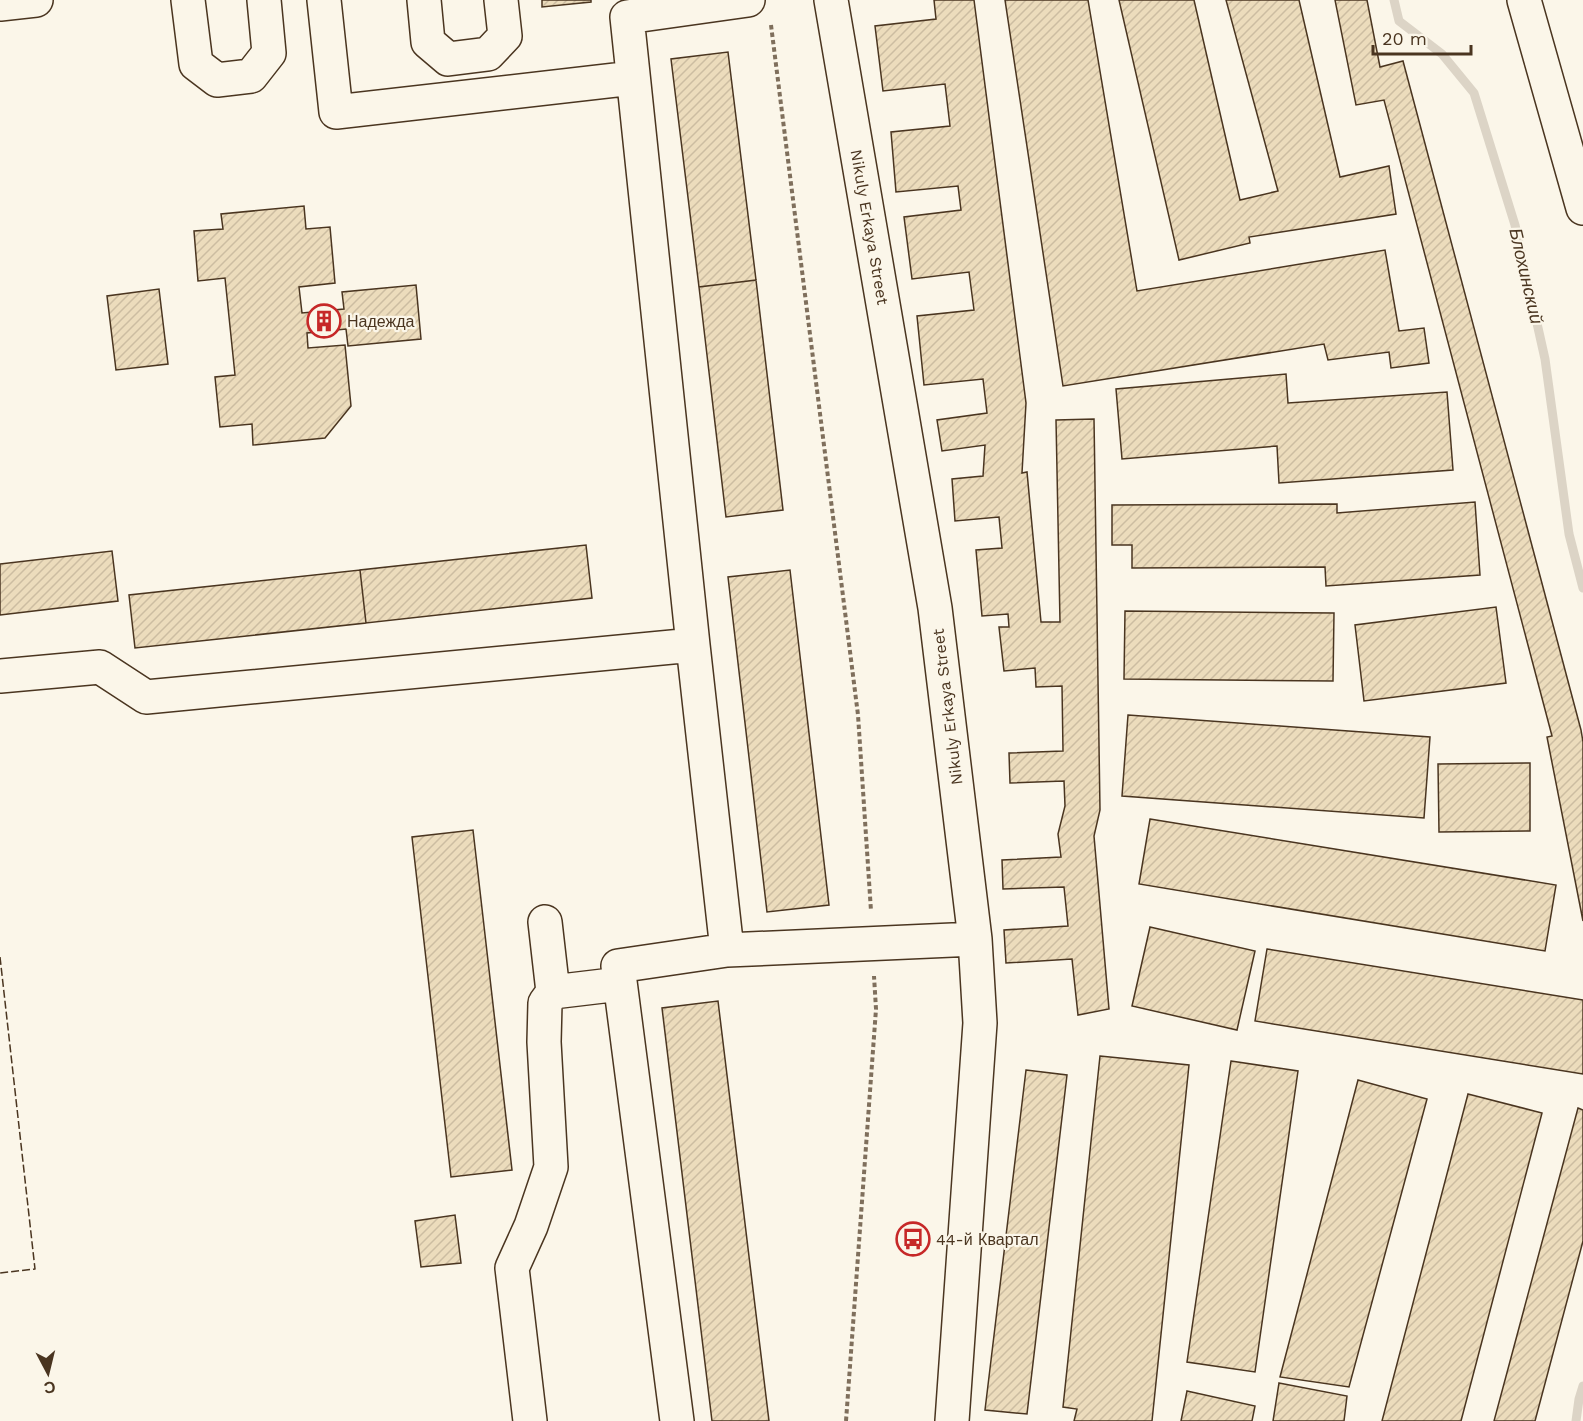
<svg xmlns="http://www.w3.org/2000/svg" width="1583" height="1421" font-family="'Work Sans',sans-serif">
	<defs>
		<pattern id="building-hatch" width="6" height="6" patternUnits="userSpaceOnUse" patternTransform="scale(1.5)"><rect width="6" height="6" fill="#ecdcbc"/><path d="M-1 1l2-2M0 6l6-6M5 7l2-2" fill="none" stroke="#ccbda1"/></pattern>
	</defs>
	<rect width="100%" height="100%" fill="#fbf6e9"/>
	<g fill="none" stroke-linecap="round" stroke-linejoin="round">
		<!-- stream -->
		<path stroke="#dcd4c6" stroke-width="9" d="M1394,0L1399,21L1442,54L1474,93L1515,225L1545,359L1569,534L1583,588
			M1576,1421L1579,1399L1583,1386"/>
	</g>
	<!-- building -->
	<path fill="url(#building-hatch)" stroke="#4a3520" stroke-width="1.5" d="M542,0H591V2L542,7Z
		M934,0H974L1026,403L1022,473L1027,472L1041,622H1060L1056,420L1094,419L1100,810L1094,836L1109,1009L1078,1015L1072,959L1006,963L1004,930L1068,926L1064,887L1003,889L1002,860L1061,857L1058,834L1065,806L1064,781L1010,783L1009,753L1063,751L1062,686L1036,687L1035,668L1004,671L999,627H1009L1008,614L982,616L976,550L1002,548L999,517L955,521L952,479L983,476L985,445L942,451L937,420L987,413L983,379L924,385L917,316L974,310L969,272L912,279L904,217L961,210L958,186L896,192L891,132L950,126L945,84L883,91L875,26L936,19Z
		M1005,0H1088L1137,291L1385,250L1399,331L1424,328L1429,363L1391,368L1389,352L1328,360L1324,344L1063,386Z
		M1119,0H1194L1240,200L1278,191L1226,0H1299L1340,177L1389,166L1396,214L1249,237L1250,243L1179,260Z
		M1335,0H1367L1380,67L1403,61L1581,730L1583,742V921L1547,737L1552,736L1384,100L1356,105Z
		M728,52L756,280L699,287L671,59Z
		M304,206L306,229L330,227L335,283L299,287L302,313L344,309L342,292L416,285L421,339L348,346L346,329L307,333L308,348L345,345L351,406L325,438L253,445L252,424L220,427L215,377L235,375L225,278L198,281L194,231L223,229L221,214Z
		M756,280L783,510L726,517L699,287Z
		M159,289L168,364L116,370L107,296Z
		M1286,374L1288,403L1447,392L1453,470L1279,483L1277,446L1122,459L1116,389Z
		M1475,502L1480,575L1326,586L1325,567L1132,568V545H1112V505L1337,504V513Z
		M586,545L592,598L366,623L360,570Z
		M112,551L118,601L0,615V564Z
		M360,570L366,623L135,648L129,595Z
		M790,570L829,905L767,912L728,577Z
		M1496,607L1506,683L1364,701L1355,625Z
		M1125,611L1334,613L1333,681L1124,679Z
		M1128,715L1430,737L1424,818L1122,796Z
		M1530,763V831L1439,832L1438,764Z
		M1150,819L1556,885L1545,951L1139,884Z
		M473,830L512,1170L451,1177L412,837Z
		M1150,927L1255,951L1237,1030L1132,1006Z
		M1267,949L1583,1000V1074L1255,1021Z
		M718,1001L769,1421H712L662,1008Z
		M1100,1056L1189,1065L1152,1421H1074L1077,1409L1063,1407Z
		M1231,1061L1298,1071L1255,1372L1187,1362Z
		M1026,1070L1067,1075L1027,1414L985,1410Z
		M1358,1080L1427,1099L1349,1387L1280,1377Z
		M1468,1094L1542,1113L1461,1421H1382Z
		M1578,1108L1583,1110V1241L1535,1421H1494Z
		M455,1215L461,1263L421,1267L415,1221Z
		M1279,1383L1347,1396L1344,1421H1273Z
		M1187,1391L1255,1406L1252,1421H1181Z"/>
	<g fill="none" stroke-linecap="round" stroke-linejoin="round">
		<defs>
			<path id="minor" d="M188,0L196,64L217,80L251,76L269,53L264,0
				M324,0L336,112L633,78
				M424,0L428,42L448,59L488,54L505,36L501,0
				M831,0L935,608L975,939L980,1023L952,1421
				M1524,0L1583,208
				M0,4L36,0
				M693,645L627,17L748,0
				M0,676L100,667L146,697L693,645L727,950
				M545,922L553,992
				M530,1421L512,1268L531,1226L551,1167L544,1042L545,1003L553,992L620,984
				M677,1421L618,966L727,950L975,939"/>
		</defs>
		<!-- minor casing -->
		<use href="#minor" stroke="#4a3520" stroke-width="36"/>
		<!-- path -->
		<path stroke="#7f6f5c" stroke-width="4" stroke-dasharray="4.5 3" stroke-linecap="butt" d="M771,25L858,715L871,911
			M846,1421L876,1009L874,976"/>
		<!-- minor -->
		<use href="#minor" stroke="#fbf6e9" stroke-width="33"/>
		<!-- fence -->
		<path stroke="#4a3520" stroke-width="1.5" stroke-dasharray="8 3" stroke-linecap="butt" d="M0,957L35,1269L0,1273"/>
	</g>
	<!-- icons -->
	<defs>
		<symbol id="building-ring" viewBox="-11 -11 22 22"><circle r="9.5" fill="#fbf6e9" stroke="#c62828" stroke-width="1.5"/><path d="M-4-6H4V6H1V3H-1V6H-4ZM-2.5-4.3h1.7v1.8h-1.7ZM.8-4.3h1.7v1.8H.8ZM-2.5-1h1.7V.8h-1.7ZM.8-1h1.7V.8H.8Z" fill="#c62828"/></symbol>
		<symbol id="bus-ring" viewBox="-11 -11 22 22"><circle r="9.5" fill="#fbf6e9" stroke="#c62828" stroke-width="1.5"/><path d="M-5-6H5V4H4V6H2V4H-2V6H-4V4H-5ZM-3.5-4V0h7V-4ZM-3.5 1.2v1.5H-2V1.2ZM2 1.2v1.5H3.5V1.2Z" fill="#c62828"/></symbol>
	</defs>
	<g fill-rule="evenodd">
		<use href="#building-ring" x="305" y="302" width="38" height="38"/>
		<use href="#bus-ring" x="894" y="1220" width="38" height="38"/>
	</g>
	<g text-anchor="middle" stroke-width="4.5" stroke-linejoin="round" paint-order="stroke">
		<!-- street labels -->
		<g font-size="16" fill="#4a3520" stroke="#fbf6e9">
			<text transform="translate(870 227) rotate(80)" y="6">Nikuly Erkaya Street</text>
			<text transform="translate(947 707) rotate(-97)" y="6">Nikuly Erkaya Street</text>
		</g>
		<!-- poi labels -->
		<g font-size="16" fill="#4a3520" stroke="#fbf6e9" text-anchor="start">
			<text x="347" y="327">Надежда</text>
			<text x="936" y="1245">44-й Квартал</text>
		</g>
		<!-- water labels -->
		<g font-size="18" font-style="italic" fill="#4a3520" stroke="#fbf6e9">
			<text transform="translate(1526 276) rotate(77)" y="6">Блохинский</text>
		</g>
	</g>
	<!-- north arrow -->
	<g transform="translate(48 1373) rotate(173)" stroke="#fbf6e9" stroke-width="4.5" paint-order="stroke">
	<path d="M0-4.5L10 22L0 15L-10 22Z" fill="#4a3520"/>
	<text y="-9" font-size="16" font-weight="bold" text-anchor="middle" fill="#4a3520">С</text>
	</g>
	<!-- scale -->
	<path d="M1373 45v9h98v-9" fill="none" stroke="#4a3520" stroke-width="3"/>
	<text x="1382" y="45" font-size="18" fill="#4a3520" stroke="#fbf6e9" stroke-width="4.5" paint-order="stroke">20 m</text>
</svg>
